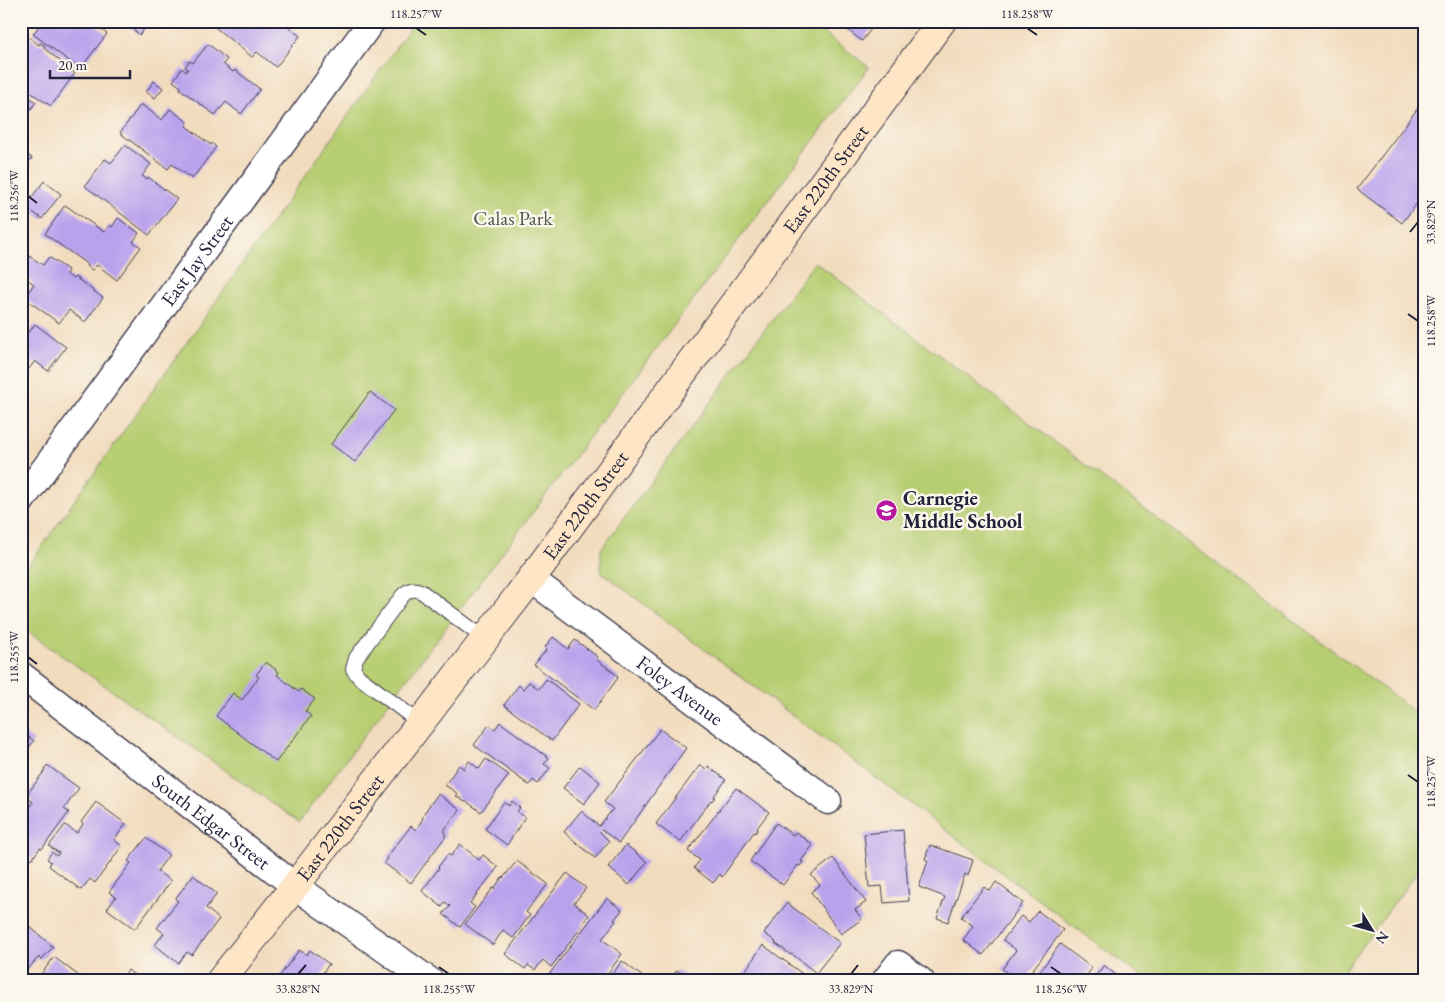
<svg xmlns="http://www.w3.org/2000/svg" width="1445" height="1002" font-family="'EB Garamond',serif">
	<rect width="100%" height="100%" fill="#fbf7ec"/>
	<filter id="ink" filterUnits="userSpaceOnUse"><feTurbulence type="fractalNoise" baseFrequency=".02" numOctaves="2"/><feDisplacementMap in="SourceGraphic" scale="10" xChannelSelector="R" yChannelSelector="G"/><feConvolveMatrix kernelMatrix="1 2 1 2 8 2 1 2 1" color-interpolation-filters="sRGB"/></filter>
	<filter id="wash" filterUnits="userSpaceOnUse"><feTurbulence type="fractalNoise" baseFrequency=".0096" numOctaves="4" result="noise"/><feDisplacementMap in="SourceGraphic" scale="20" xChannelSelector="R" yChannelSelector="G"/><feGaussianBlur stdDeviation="1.12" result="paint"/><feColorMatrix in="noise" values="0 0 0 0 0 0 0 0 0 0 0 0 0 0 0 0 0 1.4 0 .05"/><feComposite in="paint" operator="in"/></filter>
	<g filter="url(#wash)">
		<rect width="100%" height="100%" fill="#f2dcbe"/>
		<!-- green -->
		<path fill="#b8ce73" stroke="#6d7857" d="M415,21H808L869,67L299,822L21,627V576Z
			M815,262L1424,719V863L1336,981H1147L601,572V549Z"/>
		<g id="blocks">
			<!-- building -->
			<path fill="#b9a2ec" d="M43,21H90L107,34L80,69L33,34Z
				M131,21H150L140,35L128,26Z
				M221,21H281L300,36L276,67L257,52L252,57L216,28Z
				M836,21H877L862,41Z
				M25,34L39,45L40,43L45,46L44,48L75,73L51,106L21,86V39Z
				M208,44L227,59L223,64L233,72L235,70L260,89L241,114L226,102L215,115L180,89L181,87L173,81L182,68L186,72L188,69L185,67L189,61L193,63Z
				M154,81L163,88L155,98L146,92Z
				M21,91L36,102L21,123Z
				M1424,100V209L1417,203L1402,223L1357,189Z
				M141,104L162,120L170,109L188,122L186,126L211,145L212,143L216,147L192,179L172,164L168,169L120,133Z
				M125,145L151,164L142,176L147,179L148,177L177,199L149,235L85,186L105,159L111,163Z
				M21,151L32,158L21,172Z
				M44,181L61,194L42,219L25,206Z
				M65,205L104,232L110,225L112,227L118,218L139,233L133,242L141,247L117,280L97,265L92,270L87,266L88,265L45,234Z
				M29,256L43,265L49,257L68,270L66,274L73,279L75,277L103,298L85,322L69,310L59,323L24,298L34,284L21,275V267Z
				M35,324L66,347L48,371L35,361L25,374L21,372V326L29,332Z
				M370,392L394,410L355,462L331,444Z
				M553,637L568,649L575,640L598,657L596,659L618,676L617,677L618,678L594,710L534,665L547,649L545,647Z
				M266,662L279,672L277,675L299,692L301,689L315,699L305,711L311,716L276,762L216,716L233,693L242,700L259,677L256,675Z
				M546,679L579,704L552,741L504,705L519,685L523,689L529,682L539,689Z
				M500,722L549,758L544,764L550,768L538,784L533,780L529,785L474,745L489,725L495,729Z
				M660,729L686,748L619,843L602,830L600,832L609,841L595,858L564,832L581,811L599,826L613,809L604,802Z
				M21,731L34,741L24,754L21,752Z
				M486,759L509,775L481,812L466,801L465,802L456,796L458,794L445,785L459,765L464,769L469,761L479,769Z
				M47,765L79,788L64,809L69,812L42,849L40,848L32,859L21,851V818L33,802L26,796L45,770H44Z
				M700,765L706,770L708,766L726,780L714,796L715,797L712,801L711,800L680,842L656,824Z
				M580,766L600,782L584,804L563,788Z
				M736,788L769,812L757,828L758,829L755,833L754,832L722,877L720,874L713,883L694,868L700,860L688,851Z
				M438,794L460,810L445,829V837L411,883L384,863L388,859L386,858L411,826L416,830L422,820L424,813Z
				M512,801L520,808L517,812L525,817L507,845L485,829L504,802L509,806Z
				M96,802L126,824L114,840L122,846L95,883L90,879L81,890L49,866L51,862L47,859L52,852L57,856L59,853L49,846L65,825L77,833L83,824L81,822Z
				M776,823L793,835L796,832L813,845L801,861L803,862L800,866L798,865L783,885L750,861Z
				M903,830L909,901L884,903L882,886L869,887L864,834Z
				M146,838L169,855L157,871L171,881L135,929L107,909L116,897L109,892L131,863L128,861Z
				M460,844L479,860L483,855L498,867L470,903L475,907L460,927L443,914L450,906L445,902L442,907L422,891L439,868L438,867L448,854L451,856Z
				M626,845L647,862L629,885L608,867Z
				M930,845L973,860L968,876L965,874L948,922L937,918L945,897L919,887L928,861L925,859Z
				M833,858L866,902L855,910L862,919L841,934L811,892L820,885L811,875Z
				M517,861L548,884L526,912L530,915L513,938L503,930L493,945L465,924L493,888L494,889L502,877L503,878Z
				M567,873L586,888L574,903L589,915L582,924L583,925L551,967L543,960L535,970L528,965L525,969L505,954Z
				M193,875L217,894L206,908L219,919L192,955L187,952L178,963L155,945L164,933L157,928L178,901L175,899Z
				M996,882L1023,903L983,955L963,940L973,926L961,917L984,887L990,891Z
				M607,898L622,910L614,920L616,921L602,939L622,954L602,981H544Z
				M787,903L840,943L816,973L792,954L791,955L775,943L776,942L764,933Z
				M1038,911L1063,930L1024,981H1017L1002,969L1016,950L1003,940L1021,916L1029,922Z
				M21,919L53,947L41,960L39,957L21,976Z
				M1060,944L1092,968L1083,981H1033Z
				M763,945L808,978L806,981H743L740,978Z
				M299,950L307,955L310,950L329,964L317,981H276Z
				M54,957L83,979L81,981H36Z
				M622,961L648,981H605L610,975L611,976Z
				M1104,965L1117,976L1113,981H1092Z
				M128,970L137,977L134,981L121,980Z
				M677,970L688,978V981H669Z"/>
		</g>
	</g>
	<g filter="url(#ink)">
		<use href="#blocks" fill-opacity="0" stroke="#413e4f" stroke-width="1"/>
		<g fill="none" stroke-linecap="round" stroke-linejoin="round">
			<defs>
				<path id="lane" d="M420,723L359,677L353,669L356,658L403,595C410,589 414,588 422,592L485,639"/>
				<g id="street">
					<path id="s1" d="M21,501L372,21"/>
					<path id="s2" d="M531,579L828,801"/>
					<path id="s3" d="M21,675L295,886L430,981"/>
					<path d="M885,981L898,964L921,981"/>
				</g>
				<g id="secondary">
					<path id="s4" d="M220,981L295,886L531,579L942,21"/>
				</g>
			</defs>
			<!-- lane casing -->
			<use href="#lane" stroke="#413e4f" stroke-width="16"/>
			<!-- street casing -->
			<use href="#street" stroke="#413e4f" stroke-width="29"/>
			<!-- secondary casing -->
			<use href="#secondary" stroke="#413e4f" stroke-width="30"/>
			<!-- lane -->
			<use href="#lane" stroke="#fff" stroke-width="14"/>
			<!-- street -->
			<use href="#street" stroke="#fff" stroke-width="26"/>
			<!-- secondary -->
			<use href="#secondary" stroke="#fde5c5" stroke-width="28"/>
		</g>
	</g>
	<!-- ticks -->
	<path fill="none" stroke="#22223b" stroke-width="2" d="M416,28L426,35M1027,28L1037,35M28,196L37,203M1410,232L1418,222M1408,314L1418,321M28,657L37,664M1408,775L1418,782M439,967L449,974M1051,967L1061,974M298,974L306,965M851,974L858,965"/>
	<!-- icons -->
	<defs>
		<symbol id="school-disc" viewBox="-11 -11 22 22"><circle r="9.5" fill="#b5179e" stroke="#fbf7ec"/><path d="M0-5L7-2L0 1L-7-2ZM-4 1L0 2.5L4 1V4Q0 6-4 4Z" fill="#fff"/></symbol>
	</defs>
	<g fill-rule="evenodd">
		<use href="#school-disc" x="874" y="498" width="25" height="25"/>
	</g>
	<g text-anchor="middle" stroke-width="5" stroke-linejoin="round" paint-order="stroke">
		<!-- street labels -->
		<g font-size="20" fill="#22223b" stroke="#fbf7ec">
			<text dy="7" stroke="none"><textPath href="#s4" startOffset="1005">East 220th Street</textPath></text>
			<text dy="7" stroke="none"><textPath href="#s1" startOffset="298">East Jay Street</textPath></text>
			<text dy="7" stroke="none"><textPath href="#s4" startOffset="600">East 220th Street</textPath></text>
			<text dy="7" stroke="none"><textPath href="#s2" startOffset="186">Foley Avenue</textPath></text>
			<text dy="7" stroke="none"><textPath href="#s3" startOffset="240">South Edgar Street</textPath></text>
			<text dy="7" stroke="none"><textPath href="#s4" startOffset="195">East 220th Street</textPath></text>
		</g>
		<!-- park labels -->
		<g font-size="20" fill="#4f564c" stroke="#fbf7ec">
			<text x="513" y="225">Calas Park</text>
		</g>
		<!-- poi labels -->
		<g font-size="20" font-weight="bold" fill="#22223b" stroke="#fbf7ec" text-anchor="start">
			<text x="903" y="505">Carnegie<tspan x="903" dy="23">Middle School</tspan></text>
		</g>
	</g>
	<!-- margin -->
	<rect width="1445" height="1002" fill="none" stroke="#fbf7ec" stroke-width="55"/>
	<!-- north arrow -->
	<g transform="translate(1372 930) rotate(127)" stroke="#fbf7ec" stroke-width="4" paint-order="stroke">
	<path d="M0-4L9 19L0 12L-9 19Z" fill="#22223b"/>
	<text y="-8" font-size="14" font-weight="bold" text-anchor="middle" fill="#22223b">N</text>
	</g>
	<!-- scale -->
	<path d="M50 70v8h80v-8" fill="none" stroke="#22223b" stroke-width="2.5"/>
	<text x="58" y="70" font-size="15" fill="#22223b" stroke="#fbf7ec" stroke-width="4" paint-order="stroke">20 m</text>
	<rect x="28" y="28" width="1390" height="946" fill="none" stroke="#22223b" stroke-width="2"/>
	<g font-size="12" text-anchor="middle" fill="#22223b">
		<text x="416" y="18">118.257°W</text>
		<text x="1027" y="18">118.258°W</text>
		<text transform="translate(14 196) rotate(-90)" y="4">118.256°W</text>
		<text transform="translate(1431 222) rotate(-90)" y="4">33.829°N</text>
		<text transform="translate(1431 321) rotate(-90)" y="4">118.258°W</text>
		<text transform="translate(14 657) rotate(-90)" y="4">118.255°W</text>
		<text transform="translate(1431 782) rotate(-90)" y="4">118.257°W</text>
		<text x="298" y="993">33.828°N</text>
		<text x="449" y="993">118.255°W</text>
		<text x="851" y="993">33.829°N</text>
		<text x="1061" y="993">118.256°W</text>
	</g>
</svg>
